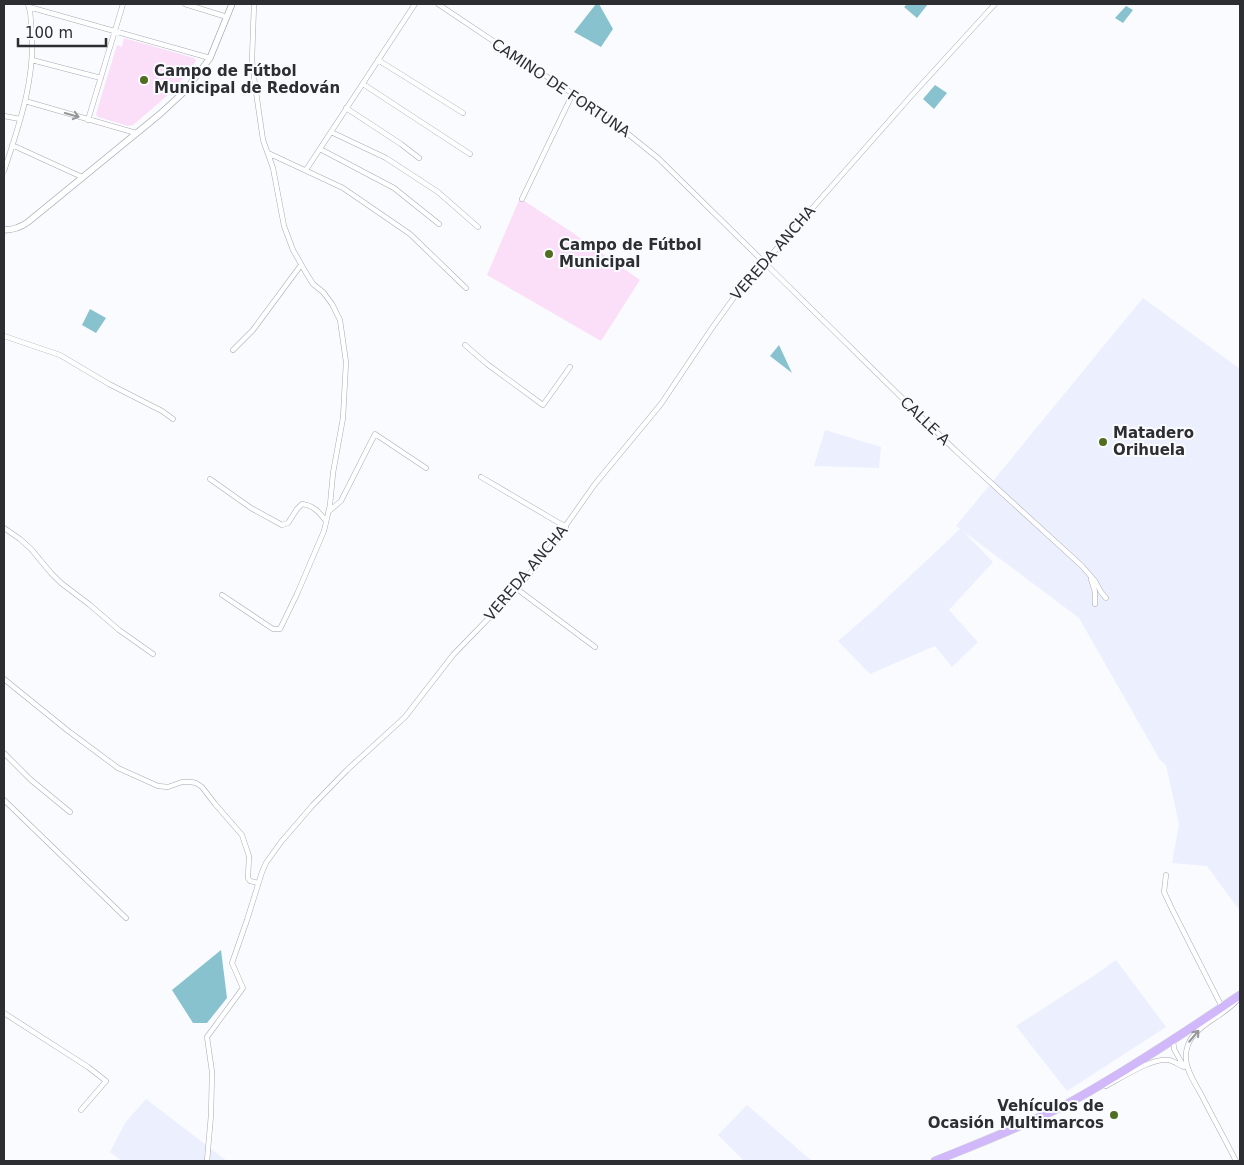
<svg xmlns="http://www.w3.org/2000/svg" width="1244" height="1165" font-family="'DejaVu Sans',sans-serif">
	<rect width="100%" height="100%" fill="#f9fbff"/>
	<!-- built -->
	<path fill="#ecf0fe" d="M1143,298L1240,369V911L1207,866L1172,863L1179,824L1166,765L1160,760L1079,618L963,531L993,562L949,610L978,642L952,667L935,646L870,674L838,641L875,609L960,529L956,526Z
		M825,430L881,447L879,468L814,466Z
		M1116,960L1166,1027L1067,1091L1016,1026L1095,975Z
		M146,1099L227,1161H122L110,1152L125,1123Z
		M747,1105L812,1161H744L718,1135Z"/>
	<!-- green -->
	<path fill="#fbdff8" d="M124,38L194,58L196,61C177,89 158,104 133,125L128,126L98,117L96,114L117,45L122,47Z
		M520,198L573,233L640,280L601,341L487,275Z"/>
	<!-- water -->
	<path fill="#88c2cf" d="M596,4H599L613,29L601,47L574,32Z
		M907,4H928L917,18L904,7Z
		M1126,6L1133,10L1123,23L1115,18Z
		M935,85L947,93L934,109L923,99Z
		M90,309L106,318L96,333L82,325Z
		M779,345L792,373L770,356Z
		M221,950L227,998L207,1023H193L172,990Z"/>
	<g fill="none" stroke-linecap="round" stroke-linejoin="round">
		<defs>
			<path id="minor" d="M185,4L227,17
				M438,4L538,71L598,110L658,158L955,450L1082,566L1095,581L1101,592L1106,598
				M29,7L210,58
				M32,60L101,78
				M378,60L463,113
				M363,84L470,154
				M25,101L136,133
				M346,108L401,144L419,158
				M4,116L20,119
				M88,120L123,4
				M331,132L386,158L438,192L478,227
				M12,145L82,177
				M320,149L394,188L439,224
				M268,153L343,188L410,234L466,288
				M306,170L415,4
				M4,171C20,123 37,74 31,23C31,17 30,10 28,4
				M522,199L573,93
				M4,336L60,355L109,384L162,411L173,419
				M465,345L487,364L543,405L570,367
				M233,350L253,330L301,265
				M481,477L566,527
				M210,479L251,508L282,525L288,523L297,509L302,504C313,505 319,512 326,521
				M329,511L341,501L375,434L426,468
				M4,528L20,539L31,549L51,573L61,583L90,605L119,630L153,654
				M1091,579L1095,592V604
				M517,589L595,647
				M222,595L273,629H280L297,594L324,531L330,505L333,473L343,418L346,362L340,320L332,304L323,292L313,284L305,271L293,250L284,226L273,168L263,140L255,85L252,60L254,4
				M4,679L67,730L118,768L158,786L168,787L182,782H191L196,783L202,787L215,804L242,835L249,856L248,878L250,881L258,883
				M4,753L31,780L70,812
				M4,800L126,918
				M1166,875L1164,892L1172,909L1222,1007
				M4,1013L88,1067L106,1081L81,1110
				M1173,1040L1174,1049L1183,1065
				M1106,1086C1121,1078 1153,1057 1169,1060C1174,1061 1179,1065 1184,1067
				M207,1161L211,1115L212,1072L207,1037L243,988L232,963L247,920L262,872L266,863L281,842L312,806L347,770L405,717L453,655L517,589L547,552L595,484L661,404L712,328L735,296L912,95L995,4
				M1236,1161C1225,1139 1213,1118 1202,1096C1196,1085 1187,1072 1186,1060C1185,1052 1188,1041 1194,1035C1206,1020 1227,1014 1239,998"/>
			<path id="tertiary" d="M4,230C13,230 21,227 28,222L160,114L185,91L210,58L232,4"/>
			<path id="trunk" d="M935,1161C979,1143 1024,1126 1067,1104C1127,1071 1184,1033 1240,995"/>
		</defs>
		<!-- minor casing -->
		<use href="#minor" stroke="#a8abb4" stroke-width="5.5"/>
		<!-- tertiary casing -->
		<use href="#tertiary" stroke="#a8abb4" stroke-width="7"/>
		<!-- trunk casing -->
		<use href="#trunk" stroke="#d5d5d6" stroke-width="9"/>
		<!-- minor -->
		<use href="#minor" stroke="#fff" stroke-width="4.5"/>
		<!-- tertiary -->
		<use href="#tertiary" stroke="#fff" stroke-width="5.5"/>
		<!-- trunk -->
		<use href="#trunk" stroke="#d0b8fb" stroke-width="8"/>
	</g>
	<!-- one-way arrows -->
	<defs><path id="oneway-shaft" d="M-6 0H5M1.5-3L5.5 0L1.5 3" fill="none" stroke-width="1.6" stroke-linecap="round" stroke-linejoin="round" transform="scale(1.25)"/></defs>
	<g stroke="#969698">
		<use href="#oneway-shaft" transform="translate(72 115) rotate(16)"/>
		<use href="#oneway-shaft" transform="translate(1194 1036) rotate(-50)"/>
	</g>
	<!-- markers -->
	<g fill="#516d22" stroke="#f9fbff" stroke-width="2">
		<circle cx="144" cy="80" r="5"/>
		<circle cx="549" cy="254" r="5"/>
		<circle cx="1103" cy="442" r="5"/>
		<circle cx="1114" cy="1115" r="5"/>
	</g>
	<g text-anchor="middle" stroke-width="4" stroke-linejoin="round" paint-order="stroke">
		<!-- poi labels -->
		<g font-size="15" font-weight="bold" fill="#2d2e32" stroke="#f9fbff" text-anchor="start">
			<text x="154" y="76">Campo de Fútbol<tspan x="154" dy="17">Municipal de Redován</tspan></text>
			<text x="559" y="250">Campo de Fútbol<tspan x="559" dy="17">Municipal</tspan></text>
			<text x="1113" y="438">Matadero<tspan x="1113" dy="17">Orihuela</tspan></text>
			<text x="1104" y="1111" text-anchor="end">Vehículos de<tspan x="1104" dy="17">Ocasión Multimarcos</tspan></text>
		</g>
		<!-- street labels -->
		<g font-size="15" fill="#2d2e32" stroke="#f9fbff">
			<text transform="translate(561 88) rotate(34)" y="5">CAMINO DE FORTUNA</text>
			<text transform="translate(773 253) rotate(-49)" y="5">VEREDA ANCHA</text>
			<text transform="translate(925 421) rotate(44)" y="5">CALLE A</text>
			<text transform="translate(526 573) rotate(-50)" y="5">VEREDA ANCHA</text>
		</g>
	</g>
	<!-- border -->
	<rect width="1244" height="1165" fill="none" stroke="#2d2e32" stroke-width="10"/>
	<!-- scale -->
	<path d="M18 38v8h88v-8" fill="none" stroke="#2d2e32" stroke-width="2.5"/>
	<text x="25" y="38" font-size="15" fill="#2d2e32" stroke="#f9fbff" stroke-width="4" paint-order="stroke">100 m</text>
</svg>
